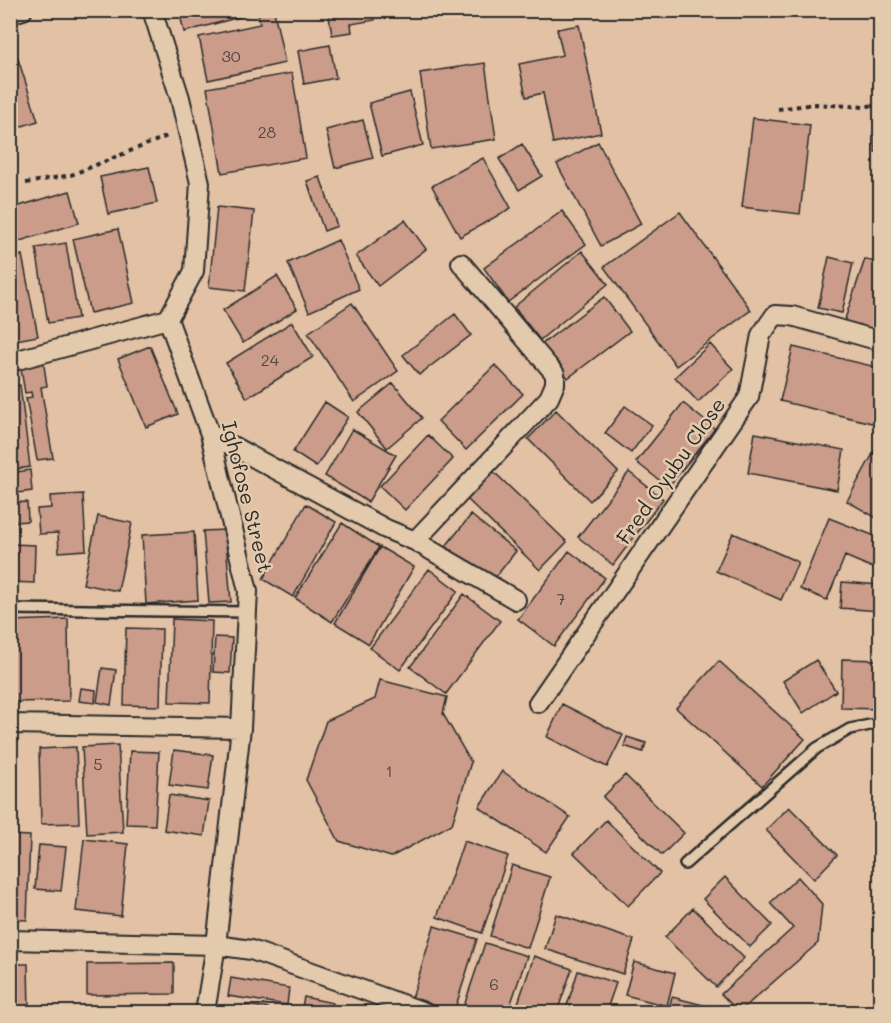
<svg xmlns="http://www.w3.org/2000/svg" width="891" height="1023" font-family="Mali,sans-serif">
	<rect width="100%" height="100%" fill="#e2c1a5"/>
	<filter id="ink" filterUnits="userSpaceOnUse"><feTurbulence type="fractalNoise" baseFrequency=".0167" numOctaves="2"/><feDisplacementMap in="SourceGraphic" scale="12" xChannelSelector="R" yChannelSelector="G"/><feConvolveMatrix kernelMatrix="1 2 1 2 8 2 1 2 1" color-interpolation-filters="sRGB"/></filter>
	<g filter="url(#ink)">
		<!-- building -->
		<path fill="#ca9c89" stroke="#2b2b2b" stroke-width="1.5" d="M179,10H266L184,32Z
			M328,10H374L375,20L351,24L352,32L332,35Z
			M274,11L285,63L208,80L199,37L260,24L258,14Z
			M579,25L601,133L553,143L543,93L526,97L519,64L563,55L557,29Z
			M11,37L38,121L10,130V37Z
			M330,45L336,78L304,84L298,51Z
			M485,63L496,139L431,149L420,73Z
			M292,73L306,158L222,173L207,88Z
			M410,92L423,145L382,156L369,103Z
			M753,118L810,125L800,214L742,207Z
			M363,120L373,158L335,168L326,130Z
			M875,132H880V152H875Z
			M598,142L641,224L601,246L557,164Z
			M522,144L542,176L519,190L499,159Z
			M483,158L511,208L460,237L432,186Z
			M149,167L157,203L108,214L100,177Z
			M320,177L337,226L324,231L307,181Z
			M70,191L79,223L10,244V204L12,208Z
			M217,207L254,211L245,291L209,287Z
			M562,211L586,244L508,302L484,268Z
			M680,212L751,310L676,366L604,267Z
			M405,220L426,249L378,286L356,256Z
			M118,229L134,303L90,313L73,239Z
			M338,240L359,289L309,312L288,263Z
			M66,243L78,318L48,323L36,248Z
			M582,251L608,284L540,340L514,307Z
			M22,255L38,336L10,341V258Z
			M829,257L853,263L842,313L818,308Z
			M865,259L880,264V334L844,322Z
			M277,276L297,309L243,343L223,310Z
			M604,297L630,331L568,378L542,344Z
			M352,303L398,371L354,402L308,333Z
			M455,314L471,335L419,375L403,355Z
			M292,322L313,357L247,398L226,363Z
			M710,344L733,369L698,402L675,377Z
			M150,346L178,414L146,427L118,359Z
			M793,347L880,368V425L780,401Z
			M43,359L47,386L41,387L53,458L37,460L26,398L32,397L31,392L25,393L20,363Z
			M495,365L523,394L466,450L438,421Z
			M393,383L422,418L387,448L358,412Z
			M20,385L30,467L10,470V386Z
			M325,402L348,417L316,467L293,452Z
			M683,403L715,429L668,487L636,462Z
			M625,406L652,425L631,453L605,433Z
			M556,410L618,472L590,501L528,439Z
			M352,429L396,455L368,502L325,476Z
			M755,433L844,450L837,490L748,473Z
			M428,435L453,459L405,510L380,486Z
			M880,441V520L847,501Z
			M30,470L32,491L10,494V473Z
			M493,471L567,542L540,570L467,499Z
			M629,472L663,499L613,565L578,537Z
			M83,494L86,550L59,552L58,533L39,534L37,509L51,508L50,496Z
			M27,502L28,521L15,522L14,518H10V503Z
			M306,504L336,522L293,597L263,579Z
			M471,515L516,551L491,583L446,546Z
			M98,516L132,523L118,591L83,584Z
			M829,518L880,538V571L845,556L827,600L800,589Z
			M342,523L379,547L332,622L295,598Z
			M225,530L231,602L209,603L203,531Z
			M194,532L198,600L146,604L142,535Z
			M733,533L798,562L781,600L716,571Z
			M11,544L35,545L34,583L10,582Z
			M380,547L414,567L369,644L335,623Z
			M569,551L605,578L554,646L518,619Z
			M429,569L458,591L400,670L370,648Z
			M842,582L880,585V611L840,608Z
			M464,594L500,621L446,694L410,667Z
			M68,619L69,701L10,702V621Z
			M172,619L212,621L210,703L169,702Z
			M126,628L162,629L160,706L124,705Z
			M215,637L232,638L230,673L213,672Z
			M842,659L880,660V709L841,708Z
			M816,660L836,691L803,713L783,681Z
			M719,661L805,739L762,786L676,708Z
			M102,668L116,670L111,705L97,702Z
			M380,680L447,697L443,714L471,762L452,824L391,857L339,841L306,780L326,721L375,699Z
			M81,688L96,690L95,703L79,701Z
			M562,704L623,735L607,767L547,737Z
			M627,737L646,743L643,752L624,746Z
			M118,745L123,832L87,834L82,747Z
			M76,747L79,823L41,824L39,749Z
			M174,750L213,755L208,790L169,785Z
			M130,751L159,752L155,825L126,824Z
			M502,771L570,817L546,852L479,807Z
			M625,775L684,833L662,855L603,797Z
			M169,795L209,801L204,836L164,830Z
			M789,807L837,855L814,879L766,830Z
			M606,820L660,873L628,906L574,853Z
			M10,835L30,836L27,920L10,919Z
			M84,839L128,844L121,916L76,911Z
			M464,841L508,856L482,933L437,917Z
			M39,845L66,847L61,891L35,889Z
			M512,865L550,877L528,948L490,936Z
			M725,877L772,925L750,947L703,899Z
			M798,877L822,904L818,943L739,1012L721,994L793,928L770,903Z
			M693,908L744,958L716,987L665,937Z
			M556,914L634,940L623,974L545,949Z
			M434,926L477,939L454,1012L411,1002Z
			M485,943L527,956L508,1012H462Z
			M534,956L572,969L557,1012H515Z
			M634,962L675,973L667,1006L625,995Z
			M174,963V994L87,995V964Z
			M10,964H28L29,1012H10Z
			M578,971L616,983L606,1012H565Z
			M231,978L289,988L287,1005L228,996Z
			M304,997L333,1003L331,1012H301Z
			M672,997L715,1008L714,1012H668Z
			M246,1005L268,1008L267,1012H245Z"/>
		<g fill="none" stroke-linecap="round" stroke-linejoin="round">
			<defs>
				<path id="service" d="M10,609L247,612
					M685,864L817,748L850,729L880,723"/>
				<path id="minor" d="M152,10L180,98L200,183L194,271L168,319L210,434L248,591L241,728L216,945L205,1012
					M10,14L23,10
					M10,362L168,319
					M210,434L386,529L415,541L549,398L555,384V374L461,263
					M415,541L516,600
					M538,703L749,397L761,335L775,315L792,316L880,341
					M10,724L241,728
					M10,940L216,945L251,950L424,1012"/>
			</defs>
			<!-- service casing -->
			<use href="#service" stroke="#2b2b2b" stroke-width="14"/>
			<!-- minor casing -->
			<use href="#minor" stroke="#2b2b2b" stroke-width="22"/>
			<!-- path -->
			<path stroke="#2b2b2b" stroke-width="4" stroke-dasharray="4.5 4.5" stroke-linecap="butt" d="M778,109L815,104L865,107L880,103
				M26,183L71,175L170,135"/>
			<!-- service -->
			<use href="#service" stroke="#e3caac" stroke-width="9"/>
			<!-- minor -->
			<use href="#minor" stroke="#e3caac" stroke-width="18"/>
		</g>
	</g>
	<g text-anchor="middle" stroke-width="5" stroke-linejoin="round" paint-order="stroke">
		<!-- number labels -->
		<g font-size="16" fill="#534742">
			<text x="231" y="62">30</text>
			<text x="267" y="138">28</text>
			<text x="270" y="366">24</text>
			<text x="561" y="605">7</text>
			<text x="98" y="770">5</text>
			<text x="389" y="777">1</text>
			<text x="494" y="990">6</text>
		</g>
		<!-- street labels -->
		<g font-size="20" fill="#2b2b2b" stroke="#e3caac">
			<text transform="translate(671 471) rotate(-55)" y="7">Fred Oyubu Close</text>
			<text transform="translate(247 497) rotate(76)" y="7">Ighofose Street</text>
		</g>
	</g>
	<!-- margin -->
	<rect width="891" height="1023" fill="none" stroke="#e3caac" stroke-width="36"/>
	<rect x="18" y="18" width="855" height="987" fill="none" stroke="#2b2b2b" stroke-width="2" filter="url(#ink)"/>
</svg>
